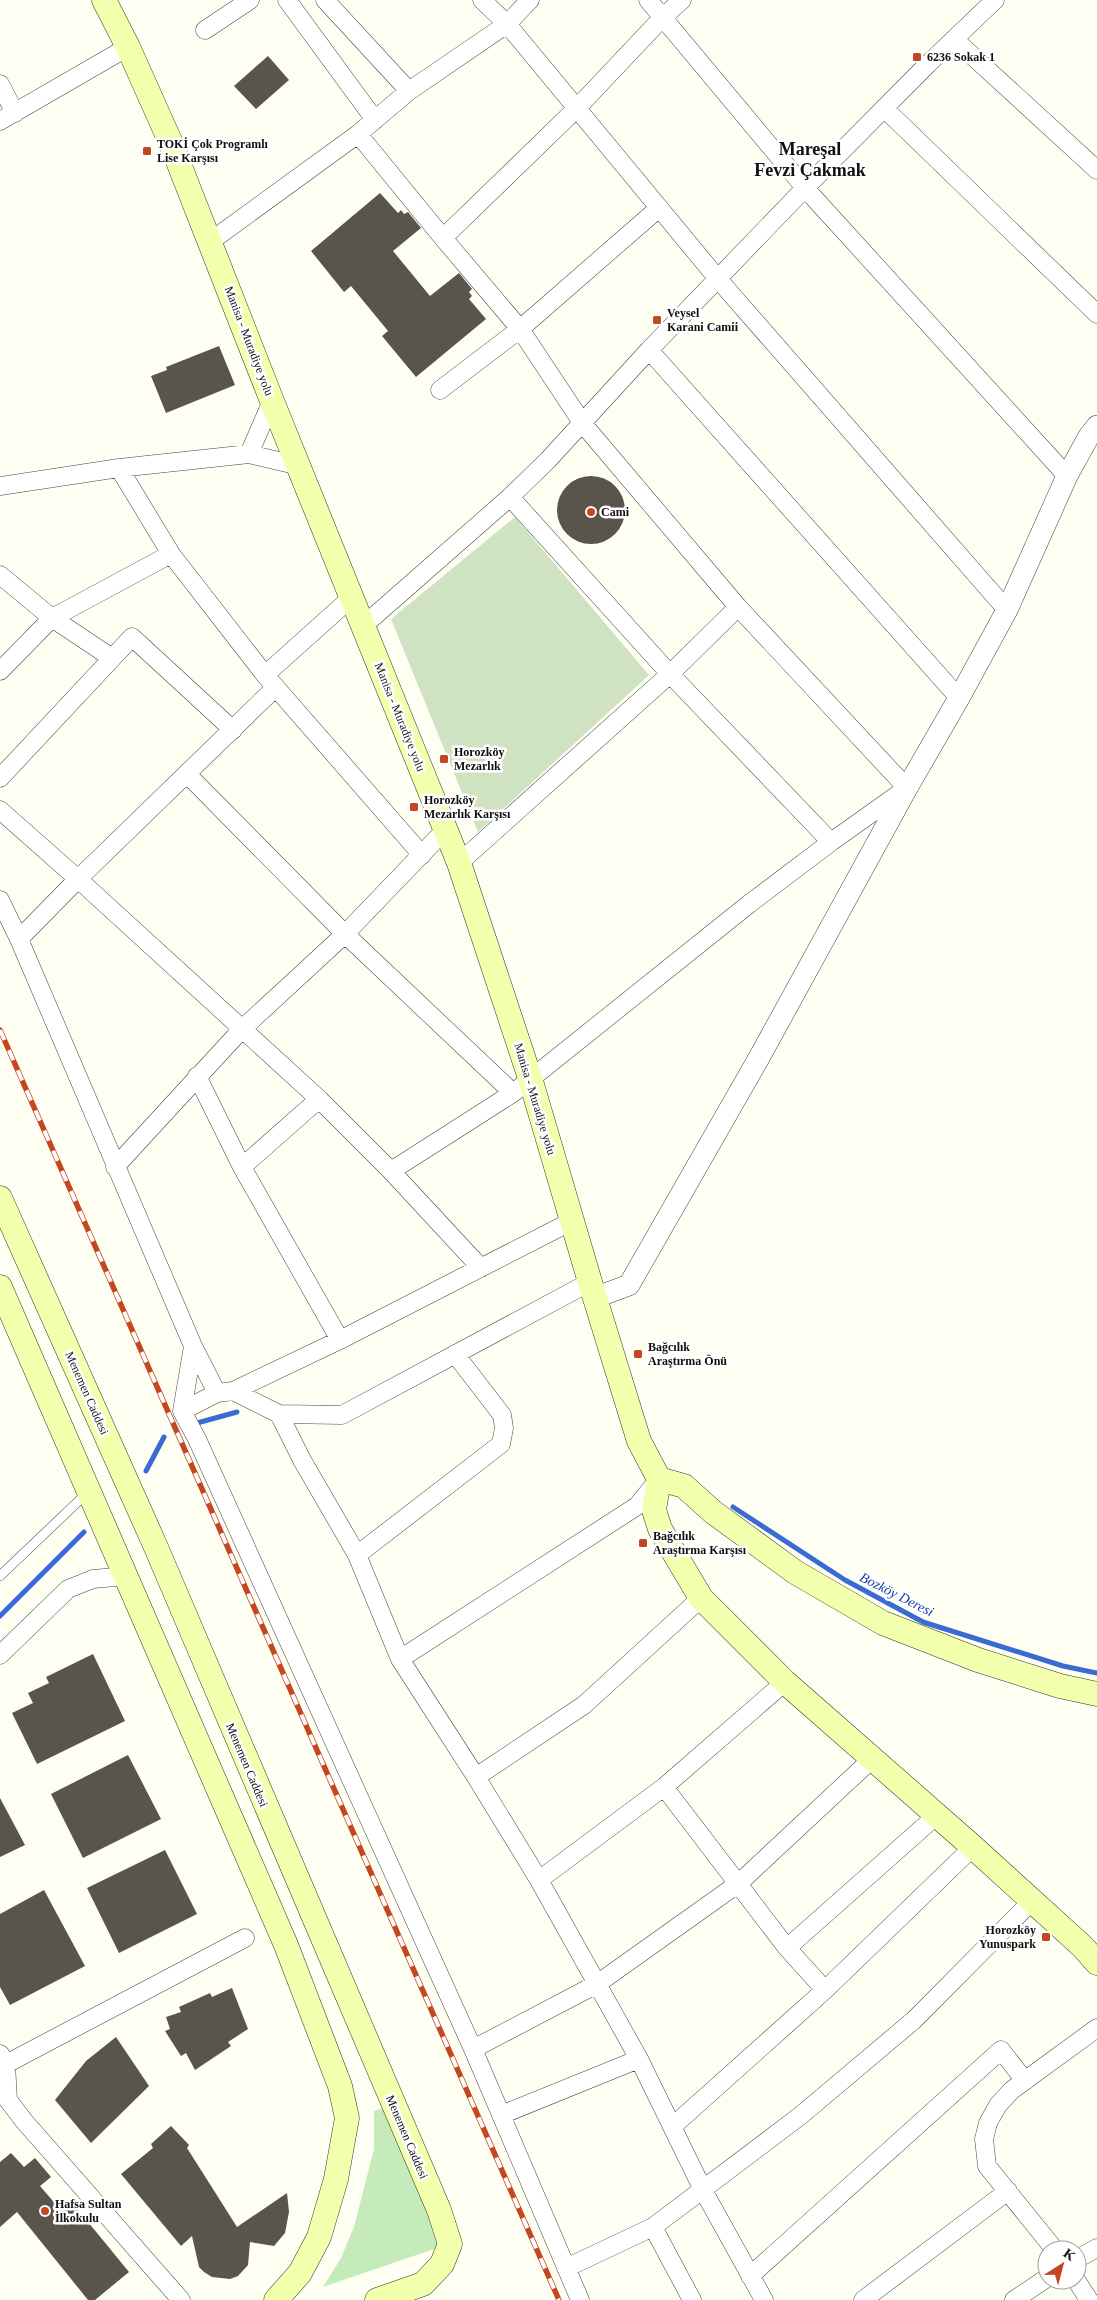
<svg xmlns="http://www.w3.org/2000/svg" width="1097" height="2300" font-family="'Times New Roman',serif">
	<rect width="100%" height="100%" fill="#fefff2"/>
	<!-- green -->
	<path fill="#c6ebba" d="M383,2108L440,2239L434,2249L323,2287L341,2258L354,2227L374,2149V2111Z"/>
	<!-- cemetery -->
	<path fill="#cfe3c2" d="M515,517L649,675L478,832L391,619Z"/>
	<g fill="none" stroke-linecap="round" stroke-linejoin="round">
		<!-- stream -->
		<path stroke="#3a6bd2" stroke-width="5" d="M197,1423L237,1412
			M146,1471L164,1437
			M733,1507L845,1580L923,1622L1063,1666L1097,1673
			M0,1616L84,1532"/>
	</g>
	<!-- building -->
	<path fill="#59544c" d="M268,56L289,80L256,109L234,86Z
		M380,193L398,213L401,210L404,214L408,212L421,228L393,251L430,296L459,273L472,289L469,292L472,296L469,299L486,319L416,377L382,336L388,331L351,286L344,292L311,251Z
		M219,346L235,385L166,413L151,376L167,370L166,367Z
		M557 510a34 34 0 1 1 68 0a34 34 0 1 1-68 0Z
		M93,1654L125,1721L37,1764L12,1713L33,1703L28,1693L49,1683L46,1677Z
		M128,1755L161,1819L83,1858L51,1794Z
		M0,1798L25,1845L0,1857Z
		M165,1850L197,1914L119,1953L87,1888Z
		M44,1890L85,1966L10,2005L0,1987V1914Z
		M232,1988L248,2029L228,2042L231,2046L195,2070L186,2053L181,2056L165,2031L170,2029L166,2017L181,2012L179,2007L210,1993L212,1997Z
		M116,2037L149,2086L91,2143L55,2100L86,2061Z
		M171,2126L189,2145L187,2148L237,2227L287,2193L289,2212L285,2233L274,2246L250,2242L248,2265L238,2276L230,2279L212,2277L204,2272L199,2267L192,2236L181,2246L121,2174L153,2148L151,2144Z
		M11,2153L24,2167L35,2158L51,2177L40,2186L59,2208L70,2200L129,2272L95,2300H88L17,2212L0,2227V2162Z"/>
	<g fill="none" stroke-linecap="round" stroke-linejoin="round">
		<defs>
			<path id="service" d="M0,1576L87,1493"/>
			<path id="minor" d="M287,0L375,120
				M325,0L409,91
				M482,0L507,24L718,279L1007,610
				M648,0L805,188L1067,476
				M205,30L250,0
				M954,39L1097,170
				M0,84L15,113
				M885,109L1097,314
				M0,121L128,47
				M358,134L443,238L520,329L583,424L738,607L907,788L831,842L749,904L513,1093L391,1171
				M443,238L578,107L662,18L682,0
				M211,241L358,134L409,91L507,24L530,0
				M649,350L959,698
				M440,390L520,329L659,208
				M249,454L272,401
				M119,468L171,554L265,675L422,855
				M0,486L119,468L249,454L300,466
				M510,497L670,674L831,842
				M0,575L52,618L112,658
				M363,626L510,497L548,460L649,350L805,188L928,64L995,0
				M0,671L52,618L171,554
				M265,675L352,597
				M187,774L345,934L513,1093
				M0,778L132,637L233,730
				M0,810L78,879L319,1099L391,1171L481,1268
				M459,863L670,674L738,607
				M0,900L19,939L193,1346L182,1411L197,1439L473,2049L580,2300
				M19,939L78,879L276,687
				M197,1076L242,1167L340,1340
				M115,1167L242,1029L345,934L445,830
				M242,1167L319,1099
				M193,1346L217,1393L233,1391L340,1340L572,1221
				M233,1391L279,1414L302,1460L357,1555L400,1659L476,1777L539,1880L639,2059L703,2190L764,2300
				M182,1411L217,1393
				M279,1414L342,1415L590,1282
				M357,1555L501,1444L504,1428L502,1415L455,1354
				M0,1655L68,1589L93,1579L127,1576
				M400,1659L637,1506L659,1479
				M476,1777L584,1705L701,1598
				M664,1787L787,1948L825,1990
				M539,1880L664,1787L785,1682
				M787,1948L937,1815
				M473,2049L597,1984L739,1883L872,1759
				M0,2054L6,2064L8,2100L24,2121L181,2300
				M6,2064L245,1938
				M501,2115L639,2059
				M673,2126L825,1990L973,1847
				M653,2227L692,2300
				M1055,2250L987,2166L984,2139L988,2123L998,2105L1012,2090L1097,2028
				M1077,2259L1097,2248
				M566,2268L653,2227L800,2116L914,2020L1032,1901
				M750,2276L1001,2050L1025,2081
				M1076,2280L1089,2300
				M863,2300L1008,2191
				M1014,2300L1047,2278"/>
			<path id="tertiary" d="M594,1298L629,1285L760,1056L907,788L959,698L1007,610L1067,476L1089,436L1097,426"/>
			<path id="secondary" d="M104,0L128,47L170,141L272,401L459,863L530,1078L590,1282L639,1441L659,1479
				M0,1198L155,1545L439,2210L450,2244L442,2264L423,2284L377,2300
				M0,1287L286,1945L340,2086L347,2118L336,2179L319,2237L300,2273L276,2300
				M659,1479L654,1510L660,1529L701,1598L785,1682L973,1847L1083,1947L1097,1963
				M659,1479L684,1486L713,1512L795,1572L883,1623L978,1660L1060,1686L1097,1694"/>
		</defs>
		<!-- service casing -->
		<use href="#service" stroke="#434343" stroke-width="10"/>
		<!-- minor casing -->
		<use href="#minor" stroke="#434343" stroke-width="19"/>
		<!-- tertiary casing -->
		<use href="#tertiary" stroke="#434343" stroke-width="22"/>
		<!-- secondary casing -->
		<use href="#secondary" stroke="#323232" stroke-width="25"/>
		<!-- service -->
		<use href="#service" stroke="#fff" stroke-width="9"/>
		<!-- minor -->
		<use href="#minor" stroke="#fff" stroke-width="18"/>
		<!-- tertiary -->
		<use href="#tertiary" stroke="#fff" stroke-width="21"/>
		<!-- secondary -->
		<use href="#secondary" stroke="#f2ffad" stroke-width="24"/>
		<defs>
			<path id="rail" d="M0,1030L559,2300"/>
		</defs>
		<!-- rail casing -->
		<use href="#rail" stroke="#c54722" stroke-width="5.5"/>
		<!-- rail -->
		<use href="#rail" stroke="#fff" stroke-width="4" stroke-dasharray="11" stroke-linecap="butt"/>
	</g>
	<!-- markers -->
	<g fill="#c54722" stroke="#fff" stroke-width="2">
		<rect x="912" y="52" width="10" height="10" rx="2.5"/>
		<rect x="142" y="146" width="10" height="10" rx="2.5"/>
		<rect x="652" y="315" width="10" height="10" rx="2.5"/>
		<circle cx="591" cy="512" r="5"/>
		<rect x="439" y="754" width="10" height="10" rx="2.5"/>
		<rect x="409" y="802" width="10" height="10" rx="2.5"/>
		<rect x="633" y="1349" width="10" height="10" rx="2.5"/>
		<rect x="638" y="1538" width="10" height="10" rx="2.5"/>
		<rect x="1041" y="1932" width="10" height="10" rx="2.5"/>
		<circle cx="45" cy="2211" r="5"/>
	</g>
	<g text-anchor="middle" stroke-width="5" stroke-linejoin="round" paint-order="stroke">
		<!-- poi labels -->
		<g font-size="12" font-weight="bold" fill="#101010" stroke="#fff" text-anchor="start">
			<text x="927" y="61">6236 Sokak 1</text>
			<text x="157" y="148">TOKİ Çok Programlı<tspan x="157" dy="14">Lise Karşısı</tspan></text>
			<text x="667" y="317">Veysel<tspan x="667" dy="14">Karani Camii</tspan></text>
			<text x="601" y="516">Cami</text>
			<text x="454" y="756">Horozköy<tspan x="454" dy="14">Mezarlık</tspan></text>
			<text x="424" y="804">Horozköy<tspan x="424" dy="14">Mezarlık Karşısı</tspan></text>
			<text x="648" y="1351">Bağcılık<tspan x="648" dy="14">Araştırma Önü</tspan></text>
			<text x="653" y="1540">Bağcılık<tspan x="653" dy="14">Araştırma Karşısı</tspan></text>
			<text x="1036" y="1934" text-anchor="end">Horozköy<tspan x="1036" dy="14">Yunuspark</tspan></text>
			<text x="55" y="2208">Hafsa Sultan<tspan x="55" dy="14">İlkokulu</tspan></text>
		</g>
		<!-- street labels -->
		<g font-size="12" fill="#101010" stroke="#fff">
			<text transform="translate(249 341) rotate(69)" y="4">Manisa - Muradiye yolu</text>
			<text transform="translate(400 717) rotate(68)" y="4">Manisa - Muradiye yolu</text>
			<text transform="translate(535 1099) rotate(73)" y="4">Manisa - Muradiye yolu</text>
			<text transform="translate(87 1393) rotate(66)" y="4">Menemen Caddesi</text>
			<text transform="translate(247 1765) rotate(67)" y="4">Menemen Caddesi</text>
			<text transform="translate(407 2137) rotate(67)" y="4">Menemen Caddesi</text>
		</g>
		<!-- water labels -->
		<g font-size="14" font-style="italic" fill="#143ea7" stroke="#fff">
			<text transform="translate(897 1594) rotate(27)" y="5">Bozköy Deresi</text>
		</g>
		<!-- district labels -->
		<g font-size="18" font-weight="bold" fill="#101010" stroke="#fff">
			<text x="810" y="155">Mareşal<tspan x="810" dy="21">Fevzi Çakmak</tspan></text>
		</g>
	</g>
	<!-- north arrow -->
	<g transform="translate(1062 2265) rotate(36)"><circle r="24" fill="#ffffff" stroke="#9f9f9f"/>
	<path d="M0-4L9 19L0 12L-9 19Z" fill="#c54722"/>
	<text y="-8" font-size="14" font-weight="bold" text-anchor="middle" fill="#101010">K</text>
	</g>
</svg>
